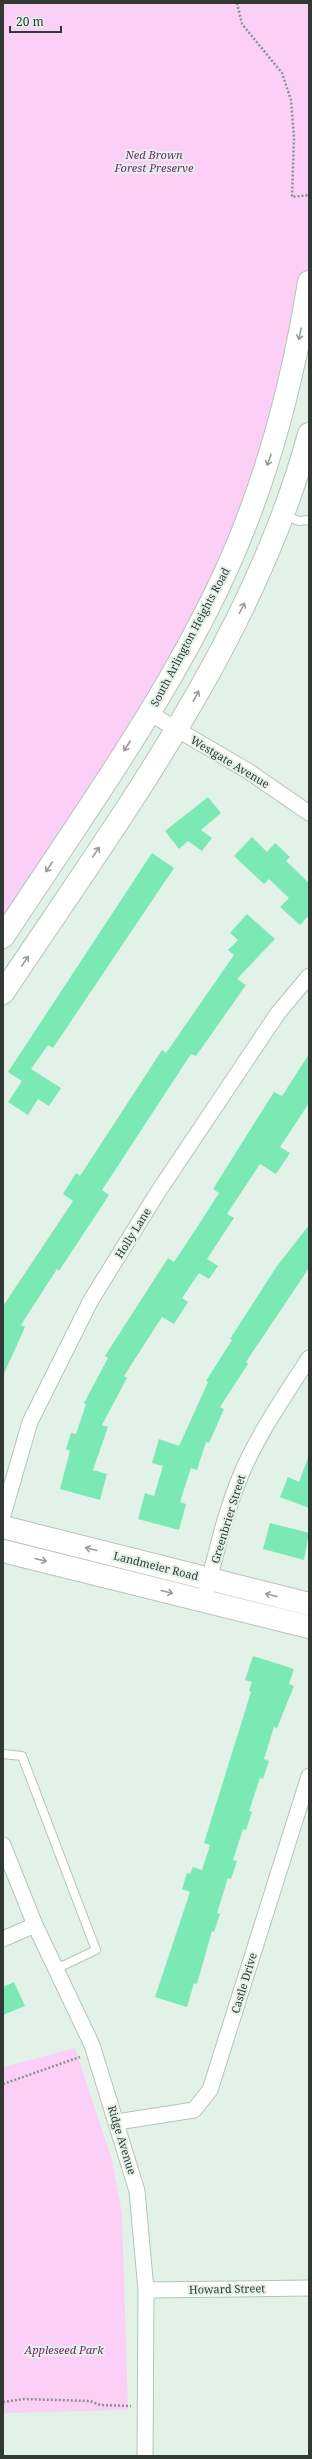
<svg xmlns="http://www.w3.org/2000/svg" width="312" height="2459" font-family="'Noto Serif',serif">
	<rect width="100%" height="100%" fill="#e2f2e9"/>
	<!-- green -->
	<path fill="#fbcff6" d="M3,3H309V282L300,336L221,581L3,937Z
		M75,2048L112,2160L122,2214L128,2410L3,2413V2067Z"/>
	<!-- building -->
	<path fill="#7be9b3" d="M208,797L221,813L201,830L212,838L202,851L188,841L179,849L165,831Z
		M252,837L267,852L275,843L290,857L286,861L309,883V915L300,925L280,907L289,898L269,879L264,884L234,856Z
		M152,853L174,868L53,1048L48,1045L31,1069L61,1088L49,1106L38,1099L28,1115L8,1102L22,1081L8,1072Z
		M247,914L275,939L237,979L246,985L196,1056L191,1054L102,1190L109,1195L59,1271L57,1269L21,1325L25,1327L3,1376V1306L73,1201L63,1194L76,1173L80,1176L162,1050L166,1053L234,955L228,950L238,940L230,933Z
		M309,1054V1103L280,1147L290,1153L276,1174L260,1164L227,1214L234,1218L207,1259L218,1266L209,1279L199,1273L182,1298L188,1302L174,1324L162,1317L124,1376L127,1378L102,1425L108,1427L93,1470L107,1474L100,1500L60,1489L70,1451L66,1449L71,1433L76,1434L86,1404L84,1403L108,1358L105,1356L168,1258L174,1262L192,1235L219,1193L213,1189L274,1092L282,1096Z
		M309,1225V1268L246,1362L248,1364L220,1407L224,1409L209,1443L206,1442L197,1470L191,1468L180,1502L186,1504L179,1530L138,1519L145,1493L154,1496L163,1466L152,1463L159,1439L179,1446L208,1382L206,1381L232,1340L230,1339L277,1266Z
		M308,1458H309V1508L280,1497L288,1477L299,1482Z
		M270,1523L309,1533L304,1560L263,1549Z
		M253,1656L294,1669L289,1684L294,1686L277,1728L274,1727L264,1759L269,1761L263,1779L260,1778L249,1811L252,1812L246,1830L243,1829L233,1860L237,1861L231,1879L228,1878L217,1913L220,1914L214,1932L212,1931L197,1984L194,1983L187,2007L155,1997L190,1892L182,1889L187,1873L190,1874L193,1867L202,1870L210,1845L204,1843L251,1692L249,1691L252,1682L245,1680Z
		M14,1982L25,2006L3,2015V1987Z"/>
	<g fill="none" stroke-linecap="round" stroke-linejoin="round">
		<defs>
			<path id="lane" d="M283,515L299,521L309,520
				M3,1754L22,1756L96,1950L56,1969"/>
			<path id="street" d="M149,713L248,771L309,813
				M3,1515L30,1422L91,1300L158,1192L278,1013L309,976
				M204,1601C215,1558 225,1511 243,1470C260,1431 286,1394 309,1358
				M3,1845L35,1925L92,2045L137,2191L146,2290L145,2456
				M3,1939L35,1925
				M117,2122L194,2110L210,2090L309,1776
				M146,2290L309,2288"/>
			<path id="secondary" d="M3,937C77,824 158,712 217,590C264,493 292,388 309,282
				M3,993C120,817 253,641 309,434
				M3,1527L309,1604
				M3,1551L309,1627"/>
		</defs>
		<!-- lane casing -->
		<use href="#lane" stroke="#b5c4bb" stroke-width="10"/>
		<!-- street casing -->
		<use href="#street" stroke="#b5c4bb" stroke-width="17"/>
		<!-- secondary casing -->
		<use href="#secondary" stroke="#b5c4bb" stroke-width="24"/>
		<!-- path -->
		<path stroke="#89958e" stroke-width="2.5" stroke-dasharray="2 2" stroke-linecap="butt" d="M237,3L242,24L282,73L291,100L294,138L292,197L309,195
			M3,2084L80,2057
			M3,2402L24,2399L90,2401L100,2405L131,2406"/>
		<!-- lane -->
		<use href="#lane" stroke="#fff" stroke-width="8"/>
		<!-- street -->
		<use href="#street" stroke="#fff" stroke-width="15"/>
		<!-- secondary -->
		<use href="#secondary" stroke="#fff" stroke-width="22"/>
	</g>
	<!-- one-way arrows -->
	<defs><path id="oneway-shaft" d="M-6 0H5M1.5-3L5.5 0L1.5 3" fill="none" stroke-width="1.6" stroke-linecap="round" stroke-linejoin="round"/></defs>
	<g stroke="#989c9a">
		<use href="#oneway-shaft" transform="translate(300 334) rotate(102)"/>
		<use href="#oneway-shaft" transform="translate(269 460) rotate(110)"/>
		<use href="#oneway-shaft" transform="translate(242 608) rotate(-63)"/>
		<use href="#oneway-shaft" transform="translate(196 696) rotate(-62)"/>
		<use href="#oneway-shaft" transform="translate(127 746) rotate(123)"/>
		<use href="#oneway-shaft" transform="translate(96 852) rotate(-56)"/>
		<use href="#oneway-shaft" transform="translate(49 867) rotate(123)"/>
		<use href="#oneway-shaft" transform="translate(25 961) rotate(-56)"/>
		<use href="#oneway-shaft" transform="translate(91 1549) rotate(-166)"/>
		<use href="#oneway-shaft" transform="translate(41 1560) rotate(14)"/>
		<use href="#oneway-shaft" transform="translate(167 1592) rotate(14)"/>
		<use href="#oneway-shaft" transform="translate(271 1595) rotate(-166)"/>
	</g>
	<g text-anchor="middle" stroke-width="4" stroke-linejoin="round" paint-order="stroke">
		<!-- park labels -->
		<g font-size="11" font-style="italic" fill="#7b2176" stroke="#e2f2e9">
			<text x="154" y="159">Ned Brown<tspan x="154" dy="13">Forest Preserve</tspan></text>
			<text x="64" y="2354">Appleseed Park</text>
		</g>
		<!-- street labels -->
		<g font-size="11" fill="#323935" stroke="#e2f2e9">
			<text transform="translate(190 637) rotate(-62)" y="4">South Arlington Heights Road</text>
			<text transform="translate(230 762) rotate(31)" y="4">Westgate Avenue</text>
			<text transform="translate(133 1233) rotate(-58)" y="4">Holly Lane</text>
			<text transform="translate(228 1519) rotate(-73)" y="4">Greenbrier Street</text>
			<text transform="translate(156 1566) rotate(14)" y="4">Landmeier Road</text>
			<text transform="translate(244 1983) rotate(-73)" y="4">Castle Drive</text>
			<text transform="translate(122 2140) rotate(73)" y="4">Ridge Avenue</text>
			<text transform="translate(227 2289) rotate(-1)" y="4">Howard Street</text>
		</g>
	</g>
	<!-- border -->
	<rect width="312" height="2459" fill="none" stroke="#323935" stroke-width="8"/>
	<!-- scale -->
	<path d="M10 26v6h51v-6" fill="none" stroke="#323935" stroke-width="2"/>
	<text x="16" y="26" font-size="12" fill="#323935" stroke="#e2f2e9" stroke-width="3" paint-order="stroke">20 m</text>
</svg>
